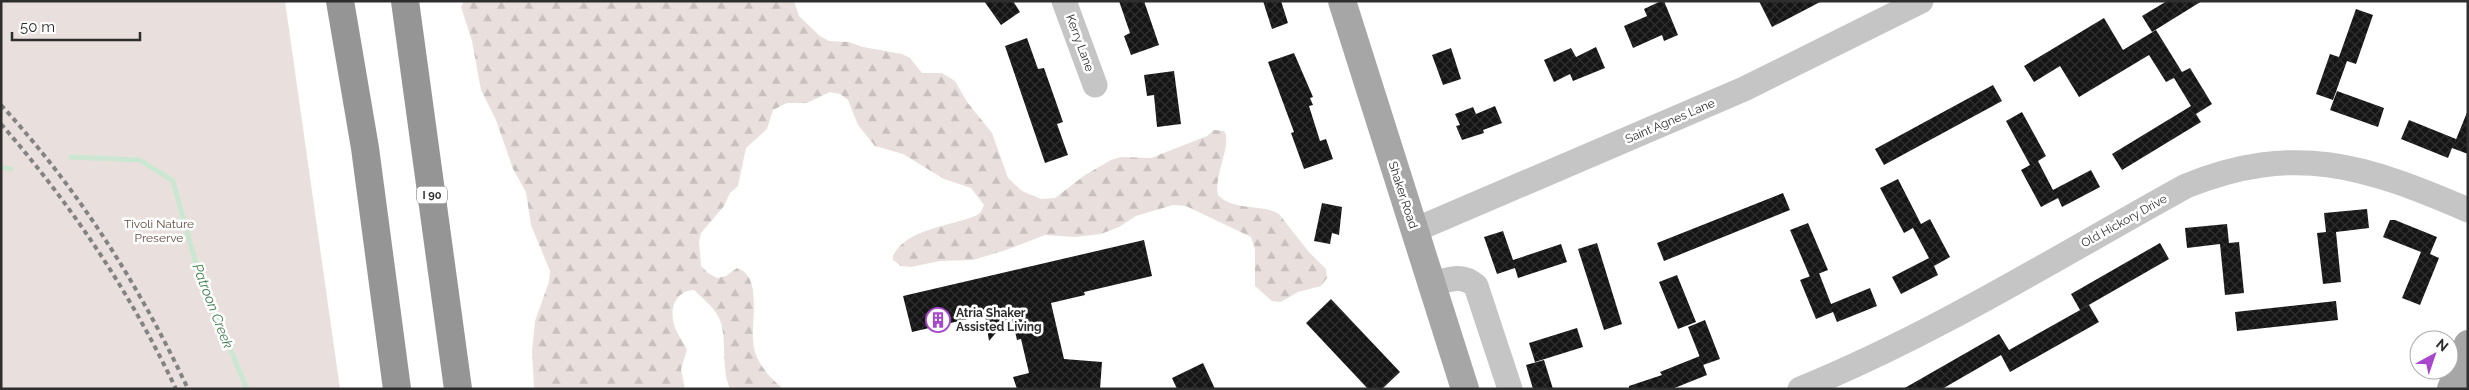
<svg xmlns="http://www.w3.org/2000/svg" width="2469" height="390" font-family="Raleway,sans-serif">
	<defs>
		<pattern id="forest-firs" width="22" height="20" patternUnits="userSpaceOnUse" patternTransform="scale(1.25)"><rect width="22" height="20" fill="#e9e0dd"/><path d="M5 1l3.5 6h-7zM16 11l3.5 6h-7z" fill="#c8c0be"/></pattern>
		<pattern id="building-cross-hatch" width="8" height="8" patternUnits="userSpaceOnUse" patternTransform="scale(1.25)"><rect width="8" height="8" fill="#151515"/><path d="M0 0l8 8M0 8l8-8" fill="none" stroke="#2f2f2f"/></pattern>
	</defs>
	<rect width="100%" height="100%" fill="#fff"/>
	<!-- forest -->
	<path fill="url(#forest-firs)" d="M464,1H794L799,16L820,36L829,41L849,42L863,47L902,54L910,58L922,73H942L955,81L967,102L992,133L1008,178L1022,191L1041,199L1055,198L1085,175L1111,160L1121,157L1151,158L1207,136L1214,130L1224,131C1233,142 1213,178 1218,195C1235,212 1260,203 1279,214L1308,251L1326,269L1327,278L1321,286L1298,292L1281,302L1272,301L1255,286V249L1251,237L1186,206L1173,205L1136,216L1119,227L1101,234L1076,237L1045,235L1006,250L973,260L940,261L911,267L901,266L893,260V256C905,229 951,226 975,216C980,214 982,210 984,205L971,188L944,179L903,154L875,146L858,125L848,100L840,94L830,92L807,103H787L773,110L767,129L746,148L738,186L730,193L724,206L701,233L699,242L701,266L708,273L717,278L726,276L737,268C766,278 747,329 755,352C760,367 771,379 783,389H730C721,368 727,344 721,323C717,309 703,299 694,290C672,291 668,315 677,332C680,338 684,343 687,350L681,369L685,389H534L532,351L535,321L549,282L550,271L531,225L526,192L513,169L496,120L481,90L472,41L461,7Z"/>
	<!-- park -->
	<path fill="#e9e0dd" d="M1,1H285L340,389H1Z"/>
	<g fill="none" stroke-linecap="round" stroke-linejoin="round">
		<!-- stream -->
		<path stroke="#cce7d1" stroke-width="5" d="M71,157L140,160L173,181L199,275L247,389
			M1,167L11,169"/>
	</g>
	<!-- building -->
	<path fill="url(#building-cross-hatch)" d="M984,1H1013L1020,12L1001,25Z
		M1119,1H1144L1159,45L1131,55L1124,36L1130,33Z
		M1263,1H1281L1288,23L1272,29Z
		M1661,1H1664L1678,35L1664,41L1662,35L1633,48L1624,26L1647,16L1644,9Z
		M1759,1H1822L1772,27Z
		M2167,1H2202L2152,32L2142,16Z
		M2356,9L2373,15L2356,64L2347,61L2333,100L2316,94L2330,54L2339,57Z
		M2104,18L2123,50L2156,30L2182,72L2190,68L2212,104L2196,114L2201,122L2122,170L2112,154L2191,106L2174,78L2166,82L2149,55L2079,97L2060,66L2034,82L2024,66Z
		M1027,38L1038,69L1044,68L1063,122L1057,124L1068,155L1045,163L1005,46Z
		M1596,47L1605,68L1573,81L1570,74L1554,82L1544,60L1571,48L1576,57Z
		M1451,48L1461,79L1443,85L1432,55Z
		M1294,53L1313,97L1310,98L1313,105L1309,106L1320,141L1326,139L1333,159L1304,169L1291,133L1294,132L1268,62Z
		M1174,71L1181,124L1157,127L1154,95L1147,96L1144,75Z
		M1993,85L2002,101L1884,165L1875,149Z
		M2337,91L2384,108L2378,127L2330,110Z
		M1495,106L1502,123L1483,130L1484,133L1462,140L1456,126L1460,125L1455,114L1473,107L1476,114Z
		M2468,110V154L2452,148L2448,158L2401,139L2409,120L2456,139L2455,142Z
		M2022,112L2046,156L2038,161L2053,190L2091,170L2100,187L2062,207L2058,198L2041,207L2021,170L2030,165L2006,121Z
		M1898,179L1921,224L1930,219L1950,257L1934,266L1938,275L1901,294L1892,277L1929,258L1913,228L1904,233L1880,188Z
		M1783,193L1790,210L1664,261L1657,243Z
		M1322,203L1342,207L1339,235L1332,233L1330,244L1314,241Z
		M2367,209L2369,228L2336,232L2341,282L2323,284L2317,233L2326,232L2324,213Z
		M2390,220H2395L2437,237L2430,254L2439,258L2420,305L2402,298L2421,252L2383,237Z
		M1808,223L1828,270L1810,277L1790,230Z
		M2227,224L2229,243L2239,242L2244,293L2225,295L2220,244L2187,248L2185,228Z
		M1503,231L1513,260L1561,244L1567,262L1518,278L1515,268L1497,274L1484,237Z
		M1144,240L1152,276L1084,292L1085,295L1051,303L1064,359L1102,362L1100,389H1017L1013,377L1029,373L1021,339L1017,340L1011,315L989,341L985,315L912,332L903,296Z
		M1597,243L1622,324L1604,330L1578,249Z
		M2160,243L2169,259L2080,310L2071,294Z
		M1819,273L1831,304L1870,288L1877,306L1837,322L1833,312L1816,319L1800,280Z
		M1677,275L1696,322L1678,329L1659,282Z
		M1331,299L1400,372L1382,389H1368L1306,323Z
		M2336,301L2338,320L2237,331L2235,312Z
		M2089,305L2099,322L2010,372L2001,355L1942,389H1903L1999,334L2009,350Z
		M1705,320L1720,359L1703,365L1688,327Z
		M1577,328L1583,347L1535,362L1529,343Z
		M1700,356L1707,375L1672,389H1629V386L1662,375L1660,372Z
		M1544,360L1553,389H1533L1526,365Z
		M1203,363L1215,389H1177L1172,378Z"/>
	<g fill="none" stroke-linecap="round" stroke-linejoin="round">
		<!-- minor -->
		<path stroke="#c5c5c5" stroke-width="25" d="M1064,1L1095,85
			M1415,230L1744,89L1921,1
			M1432,284C1448,280 1462,273 1476,286L1510,389
			M1800,389C1935,334 2059,256 2186,186C2295,142 2366,166 2468,210"/>
		<!-- major -->
		<path stroke="#a6a6a6" stroke-width="28" d="M1342,1L1465,389
			M2451,389L2468,344"/>
		<!-- highway -->
		<path stroke="#959595" stroke-width="28" d="M340,1L365,148L397,389
			M405,1L458,389"/>
		<!-- rail -->
		<path stroke="#838383" stroke-width="4" stroke-dasharray="5 4" stroke-linecap="butt" d="M1,105C79,190 139,285 188,389
			M1,124C71,204 130,292 176,389"/>
	</g>
	<!-- icons -->
	<defs>
		<symbol id="building-ring" viewBox="-11 -11 22 22"><circle r="9.5" fill="#fff" stroke="#a846ce" stroke-width="1.5"/><path d="M-4-6H4V6H1V3H-1V6H-4ZM-2.5-4.3h1.7v1.8h-1.7ZM.8-4.3h1.7v1.8H.8ZM-2.5-1h1.7V.8h-1.7ZM.8-1h1.7V.8H.8Z" fill="#a846ce"/></symbol>
	</defs>
	<g fill-rule="evenodd">
		<use href="#building-ring" x="924" y="306" width="28" height="28"/>
	</g>
	<g text-anchor="middle" stroke-width="5" stroke-linejoin="round" paint-order="stroke">
		<!-- shield labels -->
		<rect fill="#fff" stroke="#6d6d6d" stroke-width="1" x="417" y="186.5" width="30" height="17" rx="4"/>
		<g font-size="11" font-weight="bold" fill="#2e2e2e">
			<text x="432" y="199">I 90</text>
		</g>
		<!-- street labels -->
		<g font-size="12" fill="#2e2e2e" stroke="#fff">
			<text transform="translate(1080 43) rotate(70)" y="4">Kerry Lane</text>
			<text transform="translate(1670 121) rotate(-23)" y="4">Saint Agnes Lane</text>
			<text transform="translate(1403 195) rotate(72)" y="4">Shaker Road</text>
			<text transform="translate(2124 221) rotate(-29)" y="4">Old Hickory Drive</text>
		</g>
		<!-- park labels -->
		<g font-size="12" fill="#634c41" stroke="#fff">
			<text x="159" y="228">Tivoli Nature<tspan x="159" dy="14">Preserve</tspan></text>
		</g>
		<!-- poi labels -->
		<g font-size="12" font-weight="bold" fill="#2e2e2e" stroke="#fff" text-anchor="start">
			<text x="956" y="317">Atria Shaker<tspan x="956" dy="14">Assisted Living</tspan></text>
		</g>
		<!-- water labels -->
		<g font-size="14" font-style="italic" fill="#437f4f" stroke="#fff">
			<text transform="translate(213 306) rotate(69)" y="5">Patroon Creek</text>
		</g>
	</g>
	<!-- border -->
	<rect width="2469" height="390" fill="none" stroke="#2e2e2e" stroke-width="5"/>
	<!-- north arrow -->
	<g transform="translate(2434 355) rotate(40)"><circle r="24" fill="#ffffff" stroke="#ababab"/>
	<path d="M0-4L9 19L0 12L-9 19Z" fill="#a846ce"/>
	<text y="-8" font-size="14" font-weight="bold" text-anchor="middle" fill="#2e2e2e">N</text>
	</g>
	<!-- scale -->
	<path d="M12 32v8h128v-8" fill="none" stroke="#2e2e2e" stroke-width="2.5"/>
	<text x="20" y="32" font-size="15" fill="#2e2e2e" stroke="#ffffff" stroke-width="4" paint-order="stroke">50 m</text>
</svg>
